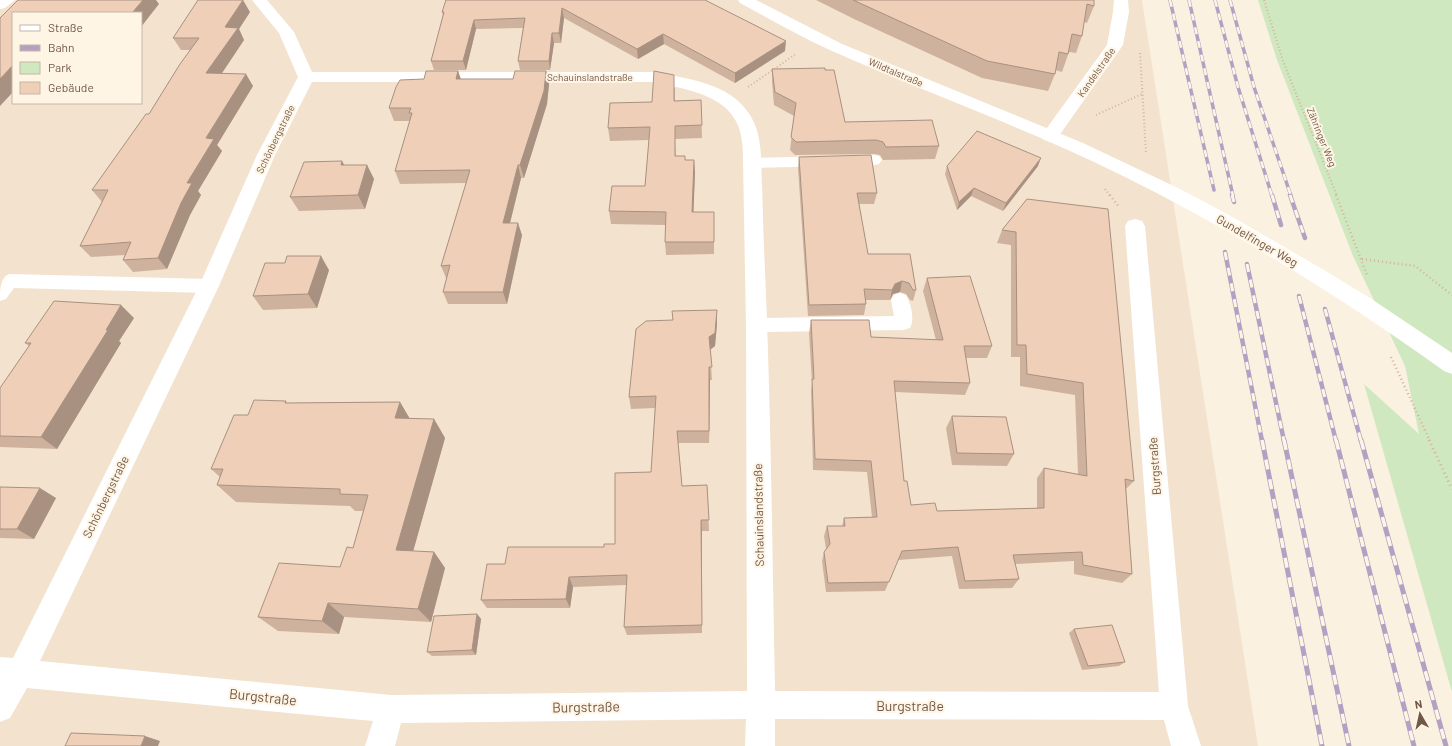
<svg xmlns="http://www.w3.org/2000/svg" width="1452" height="746" font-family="Barlow,sans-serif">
	<rect width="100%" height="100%" fill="#fbf1e0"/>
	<!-- residential -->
	<path fill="#f3e3ce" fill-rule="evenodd" d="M0,0H1142L1258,746H0ZM13,13H141V103H13Z"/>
	<!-- green -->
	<path fill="#cfe8bf" d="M1258,0H1452V692L1364,384L1419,434L1405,366L1353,256L1277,60Z"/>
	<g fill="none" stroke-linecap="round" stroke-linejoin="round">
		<!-- path-far2 -->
		<path stroke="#d4b29c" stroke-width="2" stroke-dasharray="1 2.5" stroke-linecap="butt" d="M1264,0L1283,61L1337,196
			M1140,53L1146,153
			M748,87L796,54
			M1096,115L1142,94
			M1105,189L1110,196"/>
		<!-- path-far1 -->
		<path stroke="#d4b29c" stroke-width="2.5" stroke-dasharray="1 3" stroke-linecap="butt" d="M1110,195L1119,207
			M1336,195L1367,275
			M1362,259L1415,266L1452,295
			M1391,357L1430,441"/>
		<!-- path -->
		<path stroke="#d4b29c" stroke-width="3" stroke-dasharray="1 3.5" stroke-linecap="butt" d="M1429,440L1452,489"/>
		<!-- lane -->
		<path fill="#fff" fill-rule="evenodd" d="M874,155L879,156L882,160L879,164L874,165L753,168L748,167L745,163L748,159L753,158Z
			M9,274L209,279L215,281L218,286L215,291L209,293L14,288L6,299L0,301C0,289 0,278 9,274Z
			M900,293L906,295C911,304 915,319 910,328L904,330L757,332L751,330L748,325L751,320L757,318L894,316L891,300L894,295Z"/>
		<!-- street -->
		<path fill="#fff" fill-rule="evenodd" d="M0,0H15L5,8L0,9Z
			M252,0H267L294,32L312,72H651C684,78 730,82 750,115C763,136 761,162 762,186C763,206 763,227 764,248C771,395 772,543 775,691L1159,692L1125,226L1128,221L1135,219L1142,221L1145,226L1188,706L1201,746H1171L1164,720L775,719V746H745L746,719L401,723L395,746H365L373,721L27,688L10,718L0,722V657L13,658L199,286L257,155L298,77L279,33ZM312,82H651C677,87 719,93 734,118C742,129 743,146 743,160L746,325L747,691L391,695L40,661L219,286L275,155Z
			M1114,0H1128L1129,12L1123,45L1056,140L1050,142L1044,140L1041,136L1044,132L1107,45L1113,12Z"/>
		<!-- secondary -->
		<path fill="#fff" fill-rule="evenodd" d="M738,0H756L842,44L1083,143L1180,189L1229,215L1324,270L1370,298L1452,353V374L1444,371C1341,297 1233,230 1119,174C1026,128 927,93 832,51C801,37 770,19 740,3Z"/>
		<defs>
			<path id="rail-far2" d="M1170,0L1214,190
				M1189,0L1233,196
				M1215,0L1238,87L1272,196
				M1230,0L1254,87L1291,196"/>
			<path id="rail-far1" d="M1232,195L1234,202
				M1272,195L1281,225
				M1290,195L1305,238
				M1225,252L1262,441
				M1247,264L1284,441
				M1299,296L1336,441
				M1325,309L1361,441"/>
			<path id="rail" d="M1262,440L1322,746
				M1284,440L1349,746
				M1336,440L1414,746
				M1361,440L1446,746"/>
		</defs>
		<!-- rail-far2 casing -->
		<use href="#rail-far2" stroke="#b3a0c3" stroke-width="3.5"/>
		<!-- rail-far1 casing -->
		<use href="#rail-far1" stroke="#b3a0c3" stroke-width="4.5"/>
		<!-- rail casing -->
		<use href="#rail" stroke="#b3a0c3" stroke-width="5"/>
		<!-- rail-far2 -->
		<use href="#rail-far2" stroke="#fff5e5" stroke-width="2.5" stroke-dasharray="7" stroke-linecap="butt"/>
		<!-- rail-far1 -->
		<use href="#rail-far1" stroke="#fff5e5" stroke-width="3" stroke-dasharray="8" stroke-linecap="butt"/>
		<!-- rail -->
		<use href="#rail" stroke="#fff5e5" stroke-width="3.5" stroke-dasharray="10" stroke-linecap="butt"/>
	</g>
	<!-- wall -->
	<path fill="#ceb29e" d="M705,0L785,51L735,83L664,44L638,59L564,18L561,43H554L550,70H520L518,61L523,28L476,29L466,70H434L431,61L443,16L442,12Z
		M816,0H1094V6L1087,23L1084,22L1082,36L1076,53L1069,52L1062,72L1055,70V74L1048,91L982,78L854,19Z
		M250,12L239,29L244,40L222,73L253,86L217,145L222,151L198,191L201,195L190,215L167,269L133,272L123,260L125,255L91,257L80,246L102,202L92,190L149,114L190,50H181L173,38Z
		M772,69L825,70L845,122L939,146L935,159L883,160L880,155L874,154L795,155L790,150L794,116L774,105L772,82Z
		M458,71L461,79H513L546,71L549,84L547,104L524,178H521L510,223L522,235L507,304H448L443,292L447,278H446L441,266L466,183L400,184L395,171L410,121H394L389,108L424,79Z
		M675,88V101L701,100L702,138L675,139L676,156L686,160H694L695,173L693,212H714V254L666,255L665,242L666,225L611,224L609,211L645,186L649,140L610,141L608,128Z
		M799,157L877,193L874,204H859L868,254H910L916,290L913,301L910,300L906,294L900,292L893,294L890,300H866V304L864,315L808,316L798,168Z
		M342,161L344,165H367L374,179L365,209L299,211L290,197Z
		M947,166H1038L1003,211L971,196L957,210L945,174Z
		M1027,199L1134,481L1126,489L1132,574L1122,583L1074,574V561L1015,564L1019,579L1012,588L959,589L952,556L898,560L885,591L826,592L822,561L824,552L826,549L824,536L827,526H842L844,518L872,517L867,472L813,470L811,391L812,383L809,333L811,320L871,337L936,340L923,291L927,278L992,346L987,358H966L970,383L965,395L895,392L904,481L911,505L937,511L1037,508V478L1044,468L1078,474L1075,395L1020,386V357H1011V245L997,243L1002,230Z
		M329,270L317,308L263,310L253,296Z
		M717,310V324L715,346L710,349L712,380H710L709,443H678L682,486L707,485L709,531H702V633L627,635L624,627L626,585L573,587L570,608H487L481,600L505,564L604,547L615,544L651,472L655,408L631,409L629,397L672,320Z
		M134,318L119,341L121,343L57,449L0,447V388L29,346L25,343Z
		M286,401L287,403L400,402L410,419H434L445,438L413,551L434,552L445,568L431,622L344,617L339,634L278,631L258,617L340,567L353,548L363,511H355L350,506L236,502L217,485L220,477L211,469L248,415Z
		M952,416L1014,454L1007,466L952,465L946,428Z
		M0,487L56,498L34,539L0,538Z
		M477,614L481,619L476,655L432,656L427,652Z
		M1074,629L1125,662L1119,666L1082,670L1069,633Z"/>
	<!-- shaded-wall -->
	<path fill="#a89181" d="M143,0H156L159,4L141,27V13H132Z
		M243,0L250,12L239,29L244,40L214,85L206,73L225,27Z
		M562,8L564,18L561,43L559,33Z
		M474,20L476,29L466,70L463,61Z
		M552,33L554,43L550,70L549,61Z
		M663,34L664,44L638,59L637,49Z
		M786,41L785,51L735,83V73Z
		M13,65V92L0,106V79Z
		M458,71L462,84L456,79Z
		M546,71L549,84L547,104L524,178L520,165Z
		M246,74L253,86L217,145L222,151L198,191L201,195L190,215L167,269L158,258L187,183L206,138Z
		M1041,158L1038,166L1003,211L1006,203Z
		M694,160L695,173L693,225L692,212Z
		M342,161L350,176L341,165Z
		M367,165L374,179L365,209L358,195Z
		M518,165L521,178L507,235L503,223Z
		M974,188L971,196L957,210L959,202Z
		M518,223L522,235L507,304L503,292Z
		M321,256L329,270L317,308L308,294Z
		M902,281L900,292L893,294L890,300L892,290L895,284Z
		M121,305L134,318L119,341L121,343L57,449L41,437L106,330Z
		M717,310V324L715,346L710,350L709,337Z
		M709,367L710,380L709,443Z
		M400,402L411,421L395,418Z
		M434,419L445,438L409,566L396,550Z
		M40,488L56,498L34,539L17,529Z
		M701,520L702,531V633V625Z
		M434,552L445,568L431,622L418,609Z
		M569,577L573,587L570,608L566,599Z
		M328,603L344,617L339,634L322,621Z
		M477,614L481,619L476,655L472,650Z
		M145,736L160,741L158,746H141Z"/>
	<!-- building -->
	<path fill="#f0cfb8" stroke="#a89181" d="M18,0H143L132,13H13V65L0,79V18Z
		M198,0H243L225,27L238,28L206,73L246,74L206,138L214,139L187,183H192L181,203L158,258L123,260L131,242L80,246L108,190H92L146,114H149L180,64L199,38H173Z
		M446,0H705L786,41L735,73L663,34L637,49L562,8L559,33H552L549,61H518L525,18L474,20L463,61H431L444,12H442Z
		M853,0H1094V6L1087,4L1082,36L1072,34L1068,54L1059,52L1055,74L987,61Z
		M825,68V70H834L845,122L932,120L939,146L886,147L883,142L876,140L796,142L791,137L796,103L775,92L772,69Z
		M426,71H458L456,79H513L515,71H546L544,91L520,165H518L503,223H518L503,292H443L450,265L441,266L470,170L395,171L412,113H409L411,108H389L396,87L400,80L424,79Z
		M654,71L674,75V101L701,100L702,125L675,126V156H685V160H694L692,212H714V242H665L666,212L609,211L612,186H645L650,127L608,128L610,103L652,102Z
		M977,131L1041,158L1006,203L974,188L959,202L947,166Z
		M871,155L877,193H857L868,254H910L916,290H913L909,283L902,281L895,284L892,290L864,289L866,304L809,305L799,157Z
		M342,161L341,165H367L358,195L290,197L304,162Z
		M1027,199L1108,209L1134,481L1125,479L1132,574L1083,565L1082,552L1013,555L1019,579L965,581L958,547L902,551L889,582L828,583L824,552L830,544L827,526H845L844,518L877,517L871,461L815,459L812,379H814L811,320H869L871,337L943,340L927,278L970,276L992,346H964L970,383L894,381L904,481H907L911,505L935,503L937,511L1044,508V468L1087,476L1083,383L1027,374L1026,345H1017L1016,232L1002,230Z
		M287,256H321L308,294L253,296L265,263H285Z
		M54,301L121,305L106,330H108L41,437L0,436V388L31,343H25Z
		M717,310L715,333L709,337L712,367H709V431H677L682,486L707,485L709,520H701L702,625L624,627L627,575L569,577L566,599L481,600L487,564H505L508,547H604V544H615V473L651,472L656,396L629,397L636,329L646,321L673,320L672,311Z
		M254,400L286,401L285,403L400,402L395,418L434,419L396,550L434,552L418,609L328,603L322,621L258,617L279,563L340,567L347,547L353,548L368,495L340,494V489L217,485L223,469H211L234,415H248Z
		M952,416L1006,417L1014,454L957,453Z
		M0,487L40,488L17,529H0Z
		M477,614L472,650L427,652L434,616Z
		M1112,625L1125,662L1088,666L1074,629Z
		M71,733L145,736L141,746H65Z"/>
	<g text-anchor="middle" stroke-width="4" stroke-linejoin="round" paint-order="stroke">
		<!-- far-street labels -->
		<g font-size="10" fill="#715748" stroke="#fff5e5">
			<text transform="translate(896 72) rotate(23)" y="4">Wildtalstraße</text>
			<text transform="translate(1096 72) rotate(-55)" y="4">Kandelstraße</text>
			<text x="590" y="81">Schauinslandstraße</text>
			<text transform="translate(1322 137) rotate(68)" y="4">Zähringer Weg</text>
			<text transform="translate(275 139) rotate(-64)" y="4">Schönbergstraße</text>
		</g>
		<!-- street labels -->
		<g font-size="12" fill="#715748" stroke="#fff5e5">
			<text transform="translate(1257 241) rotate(30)" y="4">Gundelfinger Weg</text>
			<text transform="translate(1155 466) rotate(-94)" y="4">Burgstraße</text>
			<text transform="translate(106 497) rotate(-64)" y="4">Schönbergstraße</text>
			<text transform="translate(759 515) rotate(-91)" y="4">Schauinslandstraße</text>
		</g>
		<!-- near-street labels -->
		<g font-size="14" fill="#715748" stroke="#fff5e5">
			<text transform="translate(263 697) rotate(6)" y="5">Burgstraße</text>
			<text x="910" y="711">Burgstraße</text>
			<text transform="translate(586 707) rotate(-1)" y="5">Burgstraße</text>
		</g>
	</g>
	<!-- legend -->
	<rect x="12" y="12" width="130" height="92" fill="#fff5e5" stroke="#c6b6a6"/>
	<rect x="20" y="25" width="20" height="6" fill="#ffffff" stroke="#c6b6a6"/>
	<text x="48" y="32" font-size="12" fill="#715748">Straße</text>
	<rect x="20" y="45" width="20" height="6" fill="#b3a0c3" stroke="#c6b6a6"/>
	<text x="48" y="52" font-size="12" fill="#715748">Bahn</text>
	<rect x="20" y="62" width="20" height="12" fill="#cfe8bf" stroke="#c6b6a6"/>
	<text x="48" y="72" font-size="12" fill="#715748">Park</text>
	<rect x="20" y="82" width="20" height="12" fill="#f0cfb8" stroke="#c6b6a6"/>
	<text x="48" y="92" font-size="12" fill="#715748">Gebäude</text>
	<!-- north arrow -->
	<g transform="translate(1420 714) rotate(351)" stroke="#fff5e5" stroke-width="3" paint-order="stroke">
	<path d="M0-3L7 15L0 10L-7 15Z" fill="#715748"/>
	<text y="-6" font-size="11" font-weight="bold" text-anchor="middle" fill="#715748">N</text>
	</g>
</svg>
